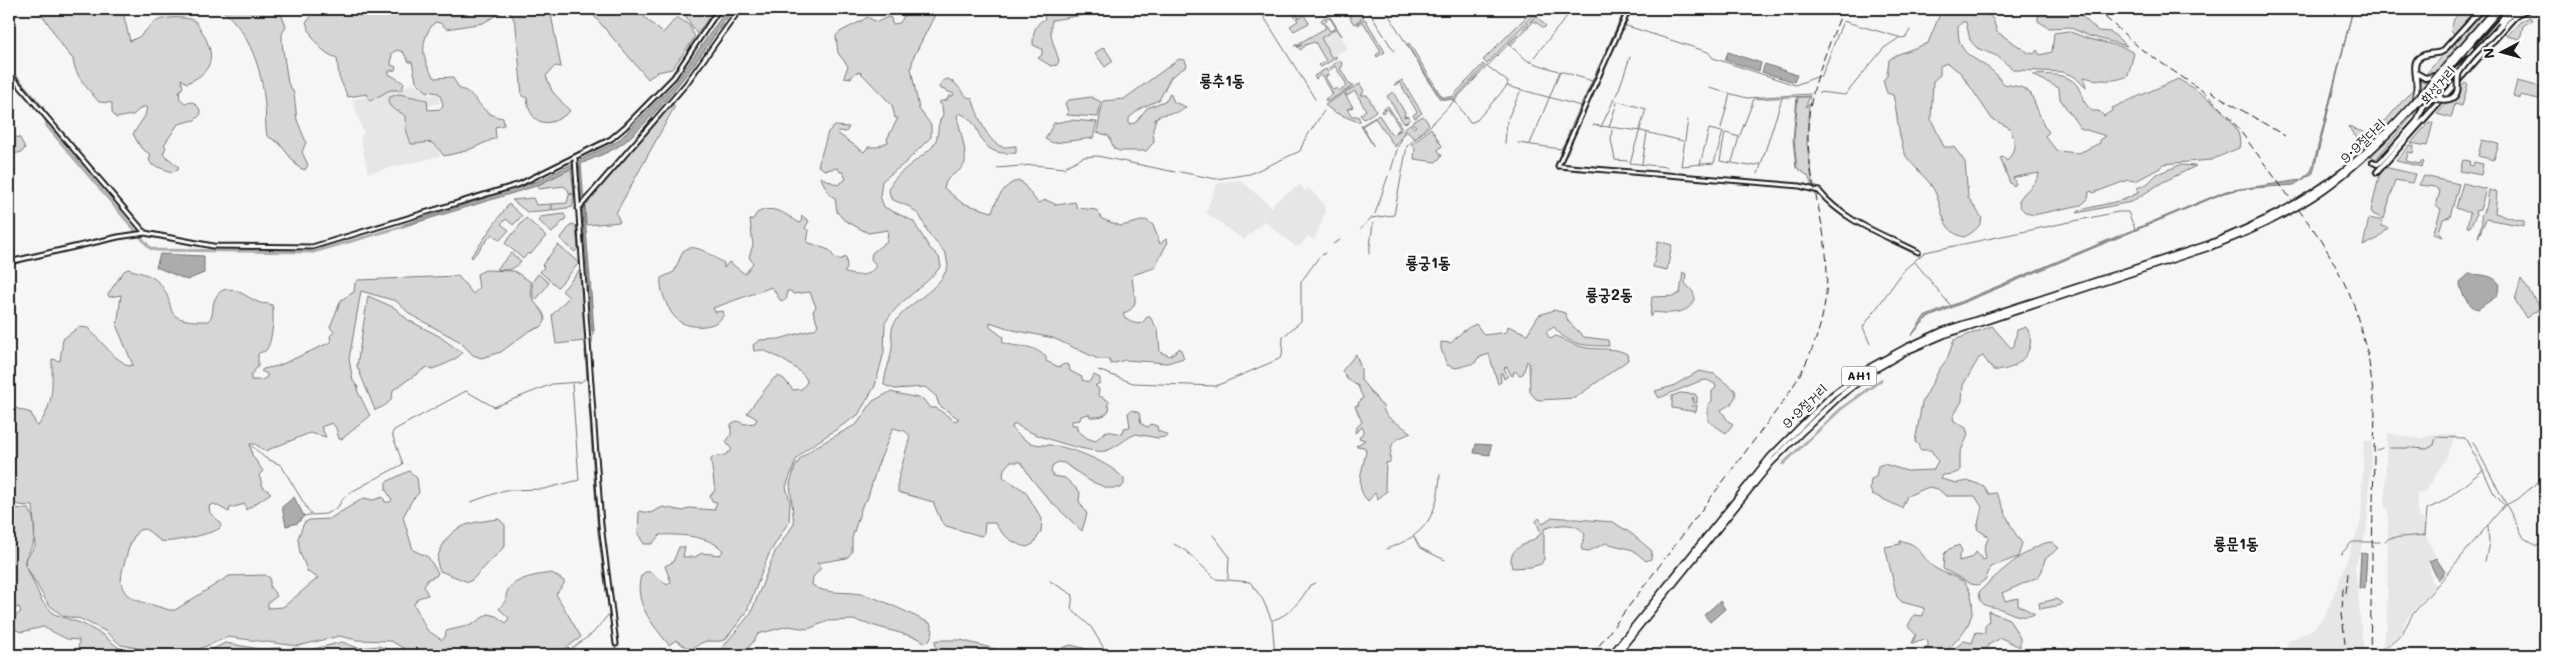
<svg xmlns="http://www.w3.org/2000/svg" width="2554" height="664" font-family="Mali,'Poor Story',sans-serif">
	<rect width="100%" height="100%" fill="#f6f6f6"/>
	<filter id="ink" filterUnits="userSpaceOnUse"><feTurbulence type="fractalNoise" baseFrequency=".02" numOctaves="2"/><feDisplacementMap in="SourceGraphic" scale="10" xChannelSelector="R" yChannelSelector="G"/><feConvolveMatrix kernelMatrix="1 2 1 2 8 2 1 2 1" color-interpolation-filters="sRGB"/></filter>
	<g filter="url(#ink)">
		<!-- built -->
		<path fill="#e6e6e6" d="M1336,29L1348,48L1333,57L1321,38Z
			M413,84L431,95L438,93L440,103L428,106L440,156L368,173L360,136L364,134L352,100Z
			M1240,180L1273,208L1274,202L1300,185L1305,191L1309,188L1324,204L1325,213L1314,240L1308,236L1300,246H1295L1264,221L1244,240L1206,213L1216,185L1221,182Z
			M2387,433L2420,439L2434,434H2456L2446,459L2425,492L2417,494L2418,518H2425L2426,536L2436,556L2428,560L2432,581L2436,585L2407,618L2400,635L2386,646L2383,645L2384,634L2387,628L2388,509L2385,508V490Z
			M2364,441H2372L2368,515L2366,533L2355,566L2364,655H2275L2288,649L2287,642L2313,629L2325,615L2337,587L2361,521Z"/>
		<!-- green -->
		<path fill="#d6d6d6" stroke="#797979" d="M37,9H122L130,41C145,35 142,33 152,24C160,16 186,16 195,21C213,46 221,69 187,83L181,79L183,87L179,92L180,99L185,103L193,102L199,108L201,114L195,120L178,124L164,145L166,147L163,154L179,167L178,170L172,172L152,165L149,160L151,155L141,148L133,134L145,116L147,107H142L133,115L116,118L112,112V103L99,102C89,90 74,75 73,59C59,45 51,24 37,9Z
			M221,9H279L286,26L282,34V43L288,83L294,93L297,120L306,142L302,152L308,165L305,170L298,167L279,143L267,136C265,126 266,115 265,105C262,70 250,32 221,9Z
			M316,9H550L561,67L555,66L546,76L552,91L570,111C550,129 530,127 527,98L522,96L516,26L513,17L507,9L483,23L447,29L440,23L435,22C419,39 421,61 435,78L452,77L460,89C479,93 477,114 503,118L504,125L495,127L496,138L466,151L444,156C429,136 432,144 411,144L406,129L405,116C398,109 392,112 388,102L390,97L399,94L427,100L428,110L441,109L443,104L439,93L426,91L416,81L412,62H409L403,52L397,50L392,53L391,65L396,67L395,70L389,71V74L404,83L402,90H390L370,101L367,94L348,97L339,77L337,58C321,53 311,38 306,22L314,14Z
			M588,9H644V17L663,33L677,17L689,25L695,37L672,69L657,72L648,79Z
			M672,9H715L697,34L685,15Z
			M899,9H938L914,56L911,68L919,109L931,125V137L905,163L882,181L880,196L884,207L913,221L929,247L939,257L941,266C925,288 898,300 885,323L884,352L875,386L858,415L805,450L796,460L786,487L790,501L789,521L769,554L746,613L725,640C719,642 715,641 709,641C691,643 698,657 676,640L669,645C653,625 633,603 641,576L645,572H651L667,585L671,582L665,566L673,562L679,547H685L683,557H695L702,553L720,555L723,551C712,536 678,534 660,535L652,544H644L638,534L639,511L650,513L663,507L683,511L689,508L714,510L717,502L712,501L710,496L715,490L711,461L712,457L725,455L732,450L726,442L731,435V424L737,421L745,424L755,423L757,419L747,413L774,378L778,376L784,379L793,390L802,389L807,382C807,372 775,355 765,351C762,349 757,351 754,351L753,345L760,340L779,339L815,329L818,325L813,311L816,307L810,292L793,294L791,291H787V298L784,301L780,300L772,287L713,308L715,312L723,311L724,314C718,329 690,329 679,321C669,314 659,290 661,278L674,272L683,251C696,241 712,257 724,263V268L729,262L745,274L753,263L749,257L753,245L750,220L753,219L757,213C773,204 785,214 798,222L801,223L802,216L809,221L805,228L809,231L807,242L829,250L834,257L839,260L846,257L847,269L844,272C855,277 871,277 876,265L871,259L872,253L887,241L888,230L868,233L844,220L837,212L835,198L830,195L820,177L838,185L846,179L843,172H840L838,168L825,170L818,166L828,132L835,126L849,127L846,132L838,131L837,133L864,152L868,147H877L888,142L887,139L898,118H895L892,105L860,72L855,73L851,78L844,77L848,66L838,53L836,36C839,30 859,24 867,17L877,22L888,17L891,18L892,24L900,23L904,16Z
			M1046,9H1093L1083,15L1052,20C1048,37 1055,46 1059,61L1057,65L1051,66L1038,58L1042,55V49L1033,45C1033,34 1034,24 1045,19L1043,14Z
			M1290,9H1294L1299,18L1304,15L1309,23L1294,31L1290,26L1298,21Z
			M1345,9L1350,15L1348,9H1359L1364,17L1354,24L1350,18L1352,16H1349Z
			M1942,9H1982L1993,19L1997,32L2029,53L2034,54L2037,50L2040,55L2052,52L2054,33L2068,31L2089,39L2123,47L2134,53L2128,76C2116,82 2097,81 2084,77L2086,88L2075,77L2063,72L2014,70L1997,56L1977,48L1970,40L1966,22H1962L1958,27C1958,55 1971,55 1990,69C1996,73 1999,79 2004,84C2014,86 2024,86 2031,94L2044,126L2049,132L2045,136L2057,151L2079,153L2100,143V140L2106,136L2080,128L2060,99L2059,88L2033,75C2048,74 2070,73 2078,87C2085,99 2081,100 2092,111H2099L2104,116L2113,110L2112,108L2178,79C2198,90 2247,122 2239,148L2211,160L2163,164L2160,168L2136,181L2128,180L2093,193L2092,191L2089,192L2088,199L2081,205L2033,215C2025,213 2019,209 2019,201C2024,190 2038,184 2039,173L2016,177L2013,178L2016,184L2014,186L2010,183L2000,158L2003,157L2007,161C2016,149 2016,142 2010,128L1992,119L1961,73L1947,63L1940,66V75L1933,81L1931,119L1944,147H1954L1965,162L1968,197L1982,218C1981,227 1972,233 1964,237C1938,231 1944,203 1931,185C1927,179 1906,158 1906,156C1898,138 1898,115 1893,95L1887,93L1883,81L1887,75L1889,60L1896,55L1928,43Z
			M2046,9H2074L2098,31L2111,32L2127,46L2089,36L2069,27L2049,28L2038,21V16Z
			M2463,9H2479L2456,35L2451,31L2454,19Z
			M2485,9H2489L2498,17L2459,60L2455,43Z
			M1532,11L1534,14L1487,64L1483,60Z
			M1329,15L1342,36L1336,29L1321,38L1332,58L1336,56V58L1321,67L1319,65L1326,61L1315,42L1305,45L1301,50L1297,47L1302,45L1294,46L1326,28L1321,20L1325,17L1327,20L1324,22L1330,31L1336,28L1330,18L1328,19L1327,17Z
			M1536,16L1546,26L1544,28L1534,21L1510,46L1508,44Z
			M2530,17L2532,20L2523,26L2520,39L2507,36L2520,22Z
			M1365,19L1385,52L1377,57L1376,55L1381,51L1363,22L1358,25L1357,23Z
			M1409,43L1442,97H1452L1483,64L1485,66L1455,98H1441L1407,45Z
			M2452,44L2458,62L2376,159L2372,157L2348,127L2373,135Z
			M1104,47L1113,61L1105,67L1095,53Z
			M1179,59L1185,60L1187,66L1171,77L1159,100L1141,108L1129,118V124L1135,123L1147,108L1167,100L1170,93L1174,102L1186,107C1178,116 1165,111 1156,118L1153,129L1154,142L1146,151H1120L1114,149L1109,136L1097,132L1103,101L1124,99Z
			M1340,60L1343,66L1340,68L1350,85H1354L1327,102L1325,99L1333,94L1321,74L1316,79L1314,76L1326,69L1329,74L1325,77L1333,90L1337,88L1339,91L1347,85L1335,66L1330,70L1328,68Z
			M2463,67L2464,70L2422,115L2427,105Z
			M948,79L955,83L967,97L972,98C977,112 985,139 1000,146C1004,148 1011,146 1016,146V153C970,157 988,123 959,113L957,115C958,124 969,157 964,165C958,175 946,174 944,188L962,203L992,212C996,200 1006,180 1021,181L1038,203L1046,200L1057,205L1075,202L1077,208L1096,210L1102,219L1121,226L1146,220L1153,225L1160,244L1166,239L1168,242L1154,268L1133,275C1130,284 1139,301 1133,307C1131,310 1126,312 1123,314C1125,321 1135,325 1142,323L1147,317H1150L1158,330L1160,352L1170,356L1180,348L1184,358L1167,363L1125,360L1111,364L1109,359H1098L1053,338L1013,330L990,322V327L1003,337L1002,342C1021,350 1028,341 1046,357V361L1059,367L1064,364L1069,365L1070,371L1082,377V380L1089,382L1094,375L1100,378V383L1095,386L1099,389L1098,395L1110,402L1107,405L1110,408C1106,418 1098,417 1090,417L1089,414L1081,416L1080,420L1072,421V425H1077V430L1087,438L1095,441L1106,431L1123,434L1124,428L1130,427L1128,413L1132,410L1139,413L1141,424L1148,427L1151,424L1157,426L1158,431L1168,435L1167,437L1158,438L1136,434C1125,438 1117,448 1105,451C1091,454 1026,434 1016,424L1013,425L1012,428C1016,432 1021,438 1027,441C1034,445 1042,445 1050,445C1071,447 1111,463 1124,479V484L1121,488H1107L1090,481L1064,463L1058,462L1053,465L1051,471L1053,476L1065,478L1080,492L1079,501L1087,514L1082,531L1049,500L1031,478L1021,462H1010L1004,469L1003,477L1025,491L1042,519L1041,532L1033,544L1027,547C1015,545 1000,534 995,523H985L984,534L981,536L946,526L941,521L933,502L898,492V480L910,436L905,431L893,428L877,467L867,500L863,503L852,538V552L847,558L817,563L821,568L813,577L812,585C828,596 847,590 865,595C887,601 909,614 930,623L933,631L930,639L926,643L918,638L853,620L828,621L808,629L788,626L758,634C746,655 739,655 716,655L751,613L775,552L794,524L790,484L795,467L801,458L815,447L857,424L873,401L890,392L923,399L930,408H936L955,421L959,419L939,405L936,396L925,387L895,389L884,385V383C885,371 891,360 892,348C893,339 889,331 895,322C910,300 939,292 948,266L946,254L929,234L920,216L910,207L891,199L889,191C889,176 921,159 932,147C941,137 935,125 943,115L942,105L938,102L947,100L949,96H953L954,94L939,88L942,81Z
			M1402,80L1422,113L1415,118L1413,115L1417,112L1400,83L1394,85Z
			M2517,81L2542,87L2539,99L2520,95V98L2513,96Z
			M2465,82L2468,84L2462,106L2455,104L2451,118L2437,114Z
			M1360,84L1364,91L1361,95H1367L1376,111L1364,119L1360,115L1366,110L1355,91L1347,96L1345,92Z
			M1393,92L1405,113L1404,117L1407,116L1410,119L1406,123L1403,122L1387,96Z
			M1344,93L1353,107L1347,109L1352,116H1358L1360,121L1358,122L1334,112L1325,105Z
			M1091,97L1101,102L1098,117L1067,115L1068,112L1065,103L1069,100Z
			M1798,97H1810L1805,107L1809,104L1807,144L1813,188L1808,176L1797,168L1794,139Z
			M672,104L675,106L616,213L620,222L586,225L585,206Z
			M1388,106L1403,129L1410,124L1414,128L1416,126L1411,123L1423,116L1429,124L1415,139L1405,130L1395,147L1375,118L1362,126L1374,147L1361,126L1362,125L1379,115L1392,135L1401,130L1396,132L1400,128L1388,109L1382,113L1381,111Z
			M1071,120L1097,122L1093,138L1053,143L1045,139L1054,123Z
			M2429,122L2433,123L2427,146L2411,143Z
			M1431,128L1442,146L1438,150L1442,156L1436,162L1414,159L1415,147L1411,145Z
			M9,135L20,138L25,148L22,152L9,155Z
			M2482,140L2499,144L2494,160L2478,156Z
			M2410,145L2414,146L2413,153L2408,152L2406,161L2420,164L2421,161L2424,162L2422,167L2396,161Z
			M2463,160L2470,161L2469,165L2473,166L2474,162L2483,164L2481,175L2460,171Z
			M2180,165L2196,166L2163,182L2131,202L2077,213L2080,210L2123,200L2138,193L2137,188L2147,184L2157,174Z
			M2384,167L2415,174L2412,183L2395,180L2384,219L2373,214L2371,211L2380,172Z
			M571,168L574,193L569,194L568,190L564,186L538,189V184Z
			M2424,176L2459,184L2450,217L2443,219L2439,232L2443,237L2433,234L2441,210L2436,206L2440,191L2435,187L2419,185Z
			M2463,183L2486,189L2480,210L2475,211L2476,215L2470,227H2467L2470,213L2456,208Z
			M2489,190L2497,192L2495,213L2524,221V226L2486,219L2478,238L2482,222L2481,216L2487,204Z
			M574,194L573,207L552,210V204L567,203L569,195Z
			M533,198L536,205L551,204V210L527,212L512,200Z
			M509,204L522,216L513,225L506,219L501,224L509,230L500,240L492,234L472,258L471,256C485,239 495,221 509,204Z
			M564,214L566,218L552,233L538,220L540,217Z
			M526,218L546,236L530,255L528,253L523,259L505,243Z
			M2369,218L2383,221L2382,226L2388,228L2379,238L2363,246Z
			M571,225L574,224L576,227L578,248L575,252L560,239Z
			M1658,241L1672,245L1667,270L1653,267Z
			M558,245L579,263L558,287L540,272L544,267L542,265Z
			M511,253L521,261C514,270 508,271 497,269Z
			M128,269C137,272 150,274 157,281C182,305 154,322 208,321C215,315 211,307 215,299C225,278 244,296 258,302C263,305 267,302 272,305C275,314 272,346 265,351C263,352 260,352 258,354V366L251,375V380H262L267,377V374L261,371L263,369L278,366L331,342L330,336L334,332L330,327L341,300L354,292L355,283L358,280L458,276L473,294L479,288L477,274L485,270L514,271L531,282C531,287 530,295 533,299C537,308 552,316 541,327L529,331L501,352L481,358L473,355L459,341L411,315L396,301L361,291L349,359L353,381L358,387L357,390L370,416L342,439H339L336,428L332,423L321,427L326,437L310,433L265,451L255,444H250L252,455L263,471L259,475L263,487L271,493L246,510L245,504L230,508L229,512L214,504L209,506L210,513L221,523L220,528C215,533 168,544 161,541C155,538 151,532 145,529L139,530C131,538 128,551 125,561C111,602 138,599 169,610H175L229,576L265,575L270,578V587L277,596L268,603V608L283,607L318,578L308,572L300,553L298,538L304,523L309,520L329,519L364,498L373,500L383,497L385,502H390L392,500L386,490V482L409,471L417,478L419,493L412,500L403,517L413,550L428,557L438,573L436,576L428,579L424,587L428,595L418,598L414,604L427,630L442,640L445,637L446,631L471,625L488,614L496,616L506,623L509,618L499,609L506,600C504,579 536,575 552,573L564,581V584L556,594L581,637L557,655H415L391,641L357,640L339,636L298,646L228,637L187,654L155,655L143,649L121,645L105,631L81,619L63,616L48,604L26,566L42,601L54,614L83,624L103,635L119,648L140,655H78L79,640L67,639L43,627L21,632L14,629L9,631V620L21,612L19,607L9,610V508L29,509C35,518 36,534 33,544C30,552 23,557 25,566L26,559L35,546L33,506L18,505L9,497V406L31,413L37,427C55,404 52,386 52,359L60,361L63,339L79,327L88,328L114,356L128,366L133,365L117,327L121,295L109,297L108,294L124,271Z
			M580,270L585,341L556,344L552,315L569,297L562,291Z
			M1683,272L1686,274L1685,283L1693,292L1695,299C1689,315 1668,314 1654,312L1650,317L1652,297L1674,296L1680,293Z
			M538,274L549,283L536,300L533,297L532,282Z
			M2521,279L2541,308L2526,318L2515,300Z
			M368,296L395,308L408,320L439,336L462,353C456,361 440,366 430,370L427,367L393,390C393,402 386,406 375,410L357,366Z
			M1554,310L1565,313L1568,321L1584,337L1608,340L1609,346C1587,346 1568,346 1554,327L1546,332L1550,339L1556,336C1567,341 1575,346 1587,348C1601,350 1614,347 1627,354L1628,360L1575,398L1540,400L1536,399L1530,392L1529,363L1527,361L1523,374L1520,375L1514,371L1513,376L1511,375L1507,367L1504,368L1508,376L1504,379L1502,373H1500L1501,382L1498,384L1489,354L1478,358L1475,363L1456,368L1447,365L1441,349V342L1451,343C1460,334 1464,329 1476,324L1484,335L1507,332L1508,326L1527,334L1539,315Z
			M1992,326L2011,348L2014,346L2017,330L2026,327C2041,348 2016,374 1993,370L1983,356L1979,358L1963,385L1962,401L1953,417L1954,421L1966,428L1968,435L1960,453V471L1953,474L1943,475L1941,479L1957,483L1969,481L1984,486L1989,494L1996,493C2005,509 2010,529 2022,543L2018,557L1990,567L1986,579L1978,585L1971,584L1943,569L1944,554L1949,549L1959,545L1962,551L1959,555V561L1973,557L1976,552L1983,560L1986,559L1984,548L1989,537L1977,529L1982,507L1975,496H1946L1938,489L1929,487L1907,496L1902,508L1872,494L1870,489L1871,479L1876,477L1878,466L1884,464L1907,471L1933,470L1938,461L1931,450H1920L1918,444L1915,442L1922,403L1939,370L1947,359L1954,340Z
			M1356,354L1361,369V380L1376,398L1378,402L1382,405C1384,407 1383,410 1385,413C1390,421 1404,426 1411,433C1393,441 1391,439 1390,462L1386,463L1385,487L1387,491L1378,499L1375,493L1368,501C1353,486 1364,468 1366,450L1364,447L1356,446L1365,440L1359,438L1364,431L1362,427L1355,433L1356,428L1362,422L1355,406L1359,405L1358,403L1363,398L1358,386L1347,379L1342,371Z
			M1699,371L1714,374L1735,390L1736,396L1731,404L1721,410L1728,421L1733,424L1726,433L1708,421V405L1712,401V391L1716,388L1715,384L1707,380L1700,381L1659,398L1655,391L1673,386Z
			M1680,393L1695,394L1697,397V403H1694L1693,397L1692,407L1697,405L1696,412L1672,408V396Z
			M1552,517L1613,522L1632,534L1652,551L1651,559L1646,561L1633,550L1606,543L1589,551L1582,550L1581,546L1585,535C1578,521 1557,524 1544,529V559L1541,564L1531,567L1512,568C1505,544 1533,545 1541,533L1536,521L1539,518L1543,523Z
			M499,519L505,525V546L472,580L468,582L440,571C436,563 437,557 441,549C452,523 475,522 499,519Z
			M1900,541C1922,543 1920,558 1935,568C1944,574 1956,576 1964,582C1967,585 1970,591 1971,595C1978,622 1959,637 1943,655H1917L1928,647V642L1925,639L1912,643L1916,635L1908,626L1914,615L1923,616L1924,608L1902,602L1897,597L1885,547L1900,544Z
			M2052,542L2059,548L2045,559L2042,571L2038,577L2002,593L2005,601L2018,598V605L2035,614C2022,620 2011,613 2001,609C1991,605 1980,610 1979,592C1994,577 2032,542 2052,542Z
			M2056,599L2062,603L2061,605L2040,609L2039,603Z
			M1988,611L2009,619L2020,638V647L2001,638L1988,645L1984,655H1946L1964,641L1972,643L1976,632L1985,633V626L1989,621Z
			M940,640H961L1017,655H937L935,641Z
			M342,642L358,648L379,646L401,655H201L225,643L260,649L279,648L298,653Z
			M1071,645L1083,648L1099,655H1060L1062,648Z"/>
		<!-- water -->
		<path fill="#acacac" stroke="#727272" d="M727,9H733C701,55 669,103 626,141C614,151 595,157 581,164L594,331H592L579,165L536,186L402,227V225L538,181L618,141L676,82Z
			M2353,9L2313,173L2294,185L2241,189L2224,193L1927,318L1911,336L1924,317L2226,191L2301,180L2311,171L2315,158Z
			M1728,52L1761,63L1759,71L1725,60Z
			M1765,64L1797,75L1794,82L1762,72Z
			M160,254L204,256V273L187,280L156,267Z
			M2469,274C2480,275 2494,274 2500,285L2497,296L2478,309C2468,307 2460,292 2460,282Z
			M1476,444L1491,445L1490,455L1474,453Z
			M294,497L304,516L298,523L286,526L282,507Z
			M2361,553L2367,554L2365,588H2359Z
			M2436,558L2445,572L2438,580L2429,561Z
			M1720,601L1725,609L1710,622L1704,615Z"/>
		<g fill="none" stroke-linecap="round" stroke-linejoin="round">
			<!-- stream -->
			<path stroke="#727272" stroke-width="1" d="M1259,9L1315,99
				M1367,9L1394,51
				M1385,9L1440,99L1456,100
				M1604,9L1622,16
				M1626,21L1632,9
				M1624,25L1708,52L1713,58L1795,85L1822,75L1843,21L1902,38L1906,37L1910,30
				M1508,44L1528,61L1558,71
				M1530,62L1573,9
				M1487,66L1508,82L1507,86
				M1709,88L1747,98L1810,94
				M1819,92L1845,95L1884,48L1899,38
				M1613,100L1646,109L1630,163L1667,167
				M1455,101L1470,123L1477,120L1507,86L1581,106
				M1508,118L1520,92
				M1688,120L1681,166L1714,163L1723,132
				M1593,125L1641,131L1683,141
				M1601,127L1619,89L1630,57
				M1609,127L1617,103
				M1537,128L1560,71L1592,81
				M1721,128L1730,94
				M1612,130L1611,139L1615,160L1628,161
				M1725,133L1720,161L1750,166L1760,164
				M1726,133L1739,137
				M1740,135L1754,99L1810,96
				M1567,136L1625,9
				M1505,143L1507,121
				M1518,143L1561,149L1567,138
				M1530,144L1536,130
				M1564,157L1624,25
				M1732,162L1739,137
				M1642,164L1647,133
				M1700,165L1709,129L1722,132
				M1066,166L1084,157L1097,156L1175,172
				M997,168L1033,165L1065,168
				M1796,168L1793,139L1797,97
				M1391,170L1398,146L1406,131
				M1180,172L1216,179L1250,174L1300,151L1304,141L1324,111
				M1758,174L1782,98
				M1375,214L1388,176
				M1361,229L1371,218L1394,215L1407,146L1430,126L1542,9
				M1333,244L1340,240
				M1369,254L1373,223
				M1322,255L1325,253
				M1914,261L1951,306
				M592,343L593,331
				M1870,344L1863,327L1905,269L1925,252L2118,212H2128L2135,229
				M1098,370L1133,383L1216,386L1279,359L1282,356L1283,337L1301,321V282L1319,257
				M2473,442L2524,538L2536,546L2545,543
				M252,446L265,458L281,465L311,515L326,514L338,507L343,498L351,492L403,464L392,434L394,430L466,391L494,407L552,384L581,382L586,378
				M2389,448H2410
				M2412,448L2427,449L2434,445L2436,437L2465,438L2483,470
				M2377,450L2382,448
				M471,502L505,490L544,489L579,480L572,384
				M304,516L310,515
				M1213,535L1229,556L1228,579
				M1414,537L1420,548L1445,560
				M2385,541L2390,538L2425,535L2427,509L2444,501L2483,470L2493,492L2504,505
				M1174,544L1186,551L1216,579L1250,582L1263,600L1272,621L1275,655
				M1386,549C1426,536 1438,515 1440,474
				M2341,554L2352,542H2380
				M2485,561L2489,543L2488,526
				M1050,581L1073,595L1071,609L1091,627L1108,655
				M1273,620C1289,616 1303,598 1310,585L1315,583
				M563,655L593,633L609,614L598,533L585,350
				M2370,655C2396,641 2398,643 2412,615L2504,506L2519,498L2545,476"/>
			<!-- canal -->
			<path stroke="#acacac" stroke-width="3" d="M9,68L43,108L47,126L150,248L156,250L313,252L404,226
				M1783,464L1842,408L1881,380"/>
			<defs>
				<path id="secondary" d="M1629,9L1558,166L1800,186L1819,191C1844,222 1883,234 1918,252
					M9,73L145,233L213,246L312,247L520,184L611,139L625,127L674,77L719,9
					M575,159L601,525L616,644
					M578,209L686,84L740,9
					M9,262L118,237L145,233"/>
				<path id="primary" d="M2503,12L2514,15L2529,9
					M2501,25L2511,14
					M2477,47L2503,18L2505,12
					M2416,73L2425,78L2435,76
					M2415,98C2421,83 2409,63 2420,57C2427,52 2436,55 2443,51L2481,9
					M2373,162L2377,164L2380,162L2417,121L2423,107L2468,58
					M2377,172L2517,14"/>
				<path id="highway" d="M1611,655L1771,456L1832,395L1872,366L1905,348L1942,331L2209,244
					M1616,655L1771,463L1804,430L1839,397L1874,370L1907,351L1944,335L2210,247"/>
			</defs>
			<!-- secondary casing -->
			<use href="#secondary" stroke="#1c1c1c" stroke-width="7"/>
			<!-- primary casing -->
			<use href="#primary" stroke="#1c1c1c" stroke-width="8"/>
			<!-- highway casing -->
			<use href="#highway" stroke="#1c1c1c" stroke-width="8"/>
			<!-- secondary -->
			<use href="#secondary" stroke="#fff" stroke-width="3"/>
			<!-- primary -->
			<use href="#primary" stroke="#fff" stroke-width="4"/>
			<!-- highway -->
			<use href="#highway" stroke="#fff" stroke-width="4.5"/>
			<!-- rail -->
			<path stroke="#1c1c1c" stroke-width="1" stroke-dasharray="8 4" stroke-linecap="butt" d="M2096,9L2141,49L2204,92L2229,116L2322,241L2343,280L2354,305L2368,355L2375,407L2370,655
				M2210,91L2285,136
				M2343,588L2342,612L2346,655
				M2346,593L2348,573
				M1592,655L1780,406C1819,351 1835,299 1823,231C1817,197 1807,163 1808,129C1809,87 1829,47 1843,9"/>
			<defs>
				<path id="primary-bridge" d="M2436,82V92L2441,98
					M2421,99C2431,96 2444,103 2452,98C2462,92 2455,81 2459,73C2469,56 2488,40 2501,25"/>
				<path id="highway-bridge" d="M2209,244C2256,225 2301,204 2342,172C2397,129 2448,61 2495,9
					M2210,247C2250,232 2290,214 2325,189C2392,140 2445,71 2500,9"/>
			</defs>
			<!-- primary-bridge casing -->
			<use href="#primary-bridge" stroke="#1c1c1c" stroke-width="8" stroke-linecap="butt"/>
			<!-- highway-bridge casing -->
			<use href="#highway-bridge" stroke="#1c1c1c" stroke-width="8" stroke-linecap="butt"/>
			<!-- primary-bridge -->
			<use href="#primary-bridge" stroke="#fff" stroke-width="4"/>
			<!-- highway-bridge -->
			<use href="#highway-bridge" stroke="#fff" stroke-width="4.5"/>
		</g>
	</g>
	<g text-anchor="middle" stroke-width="5" stroke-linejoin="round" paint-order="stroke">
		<!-- shield labels -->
		<rect fill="#fff" stroke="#606060" stroke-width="1" x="1841.5" y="366.5" width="35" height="19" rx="4"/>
		<g font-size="12" font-weight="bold" fill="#1c1c1c">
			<text x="1859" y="380">AH1</text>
		</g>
		<!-- street labels -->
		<g font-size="14" fill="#1c1c1c" stroke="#fff">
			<text transform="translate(2438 85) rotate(-49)" y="5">화성거리</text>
			<text transform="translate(2363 141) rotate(-44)" y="5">9·9절다리</text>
			<text transform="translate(1805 406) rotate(-44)" y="5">9·9절거리</text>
		</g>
		<!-- quarter labels -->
		<g font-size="16" font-weight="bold" fill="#1c1c1c" stroke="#fff">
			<text x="1222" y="86">룡추1동</text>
			<text x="1428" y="268">룡궁1동</text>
			<text x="1609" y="300">룡궁2동</text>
			<text x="2236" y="549">룡문1동</text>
		</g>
	</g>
	<!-- margin -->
	<rect width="2554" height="664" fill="none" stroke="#fff" stroke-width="30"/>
	<rect x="15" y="15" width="2524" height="634" fill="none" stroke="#1c1c1c" stroke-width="2" filter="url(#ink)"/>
	<!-- north arrow -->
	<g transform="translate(2502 52) rotate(264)" stroke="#ffffff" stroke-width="4" paint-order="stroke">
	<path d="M0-4L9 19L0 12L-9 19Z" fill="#1c1c1c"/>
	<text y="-8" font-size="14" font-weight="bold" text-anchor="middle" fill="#1c1c1c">N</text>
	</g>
</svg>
